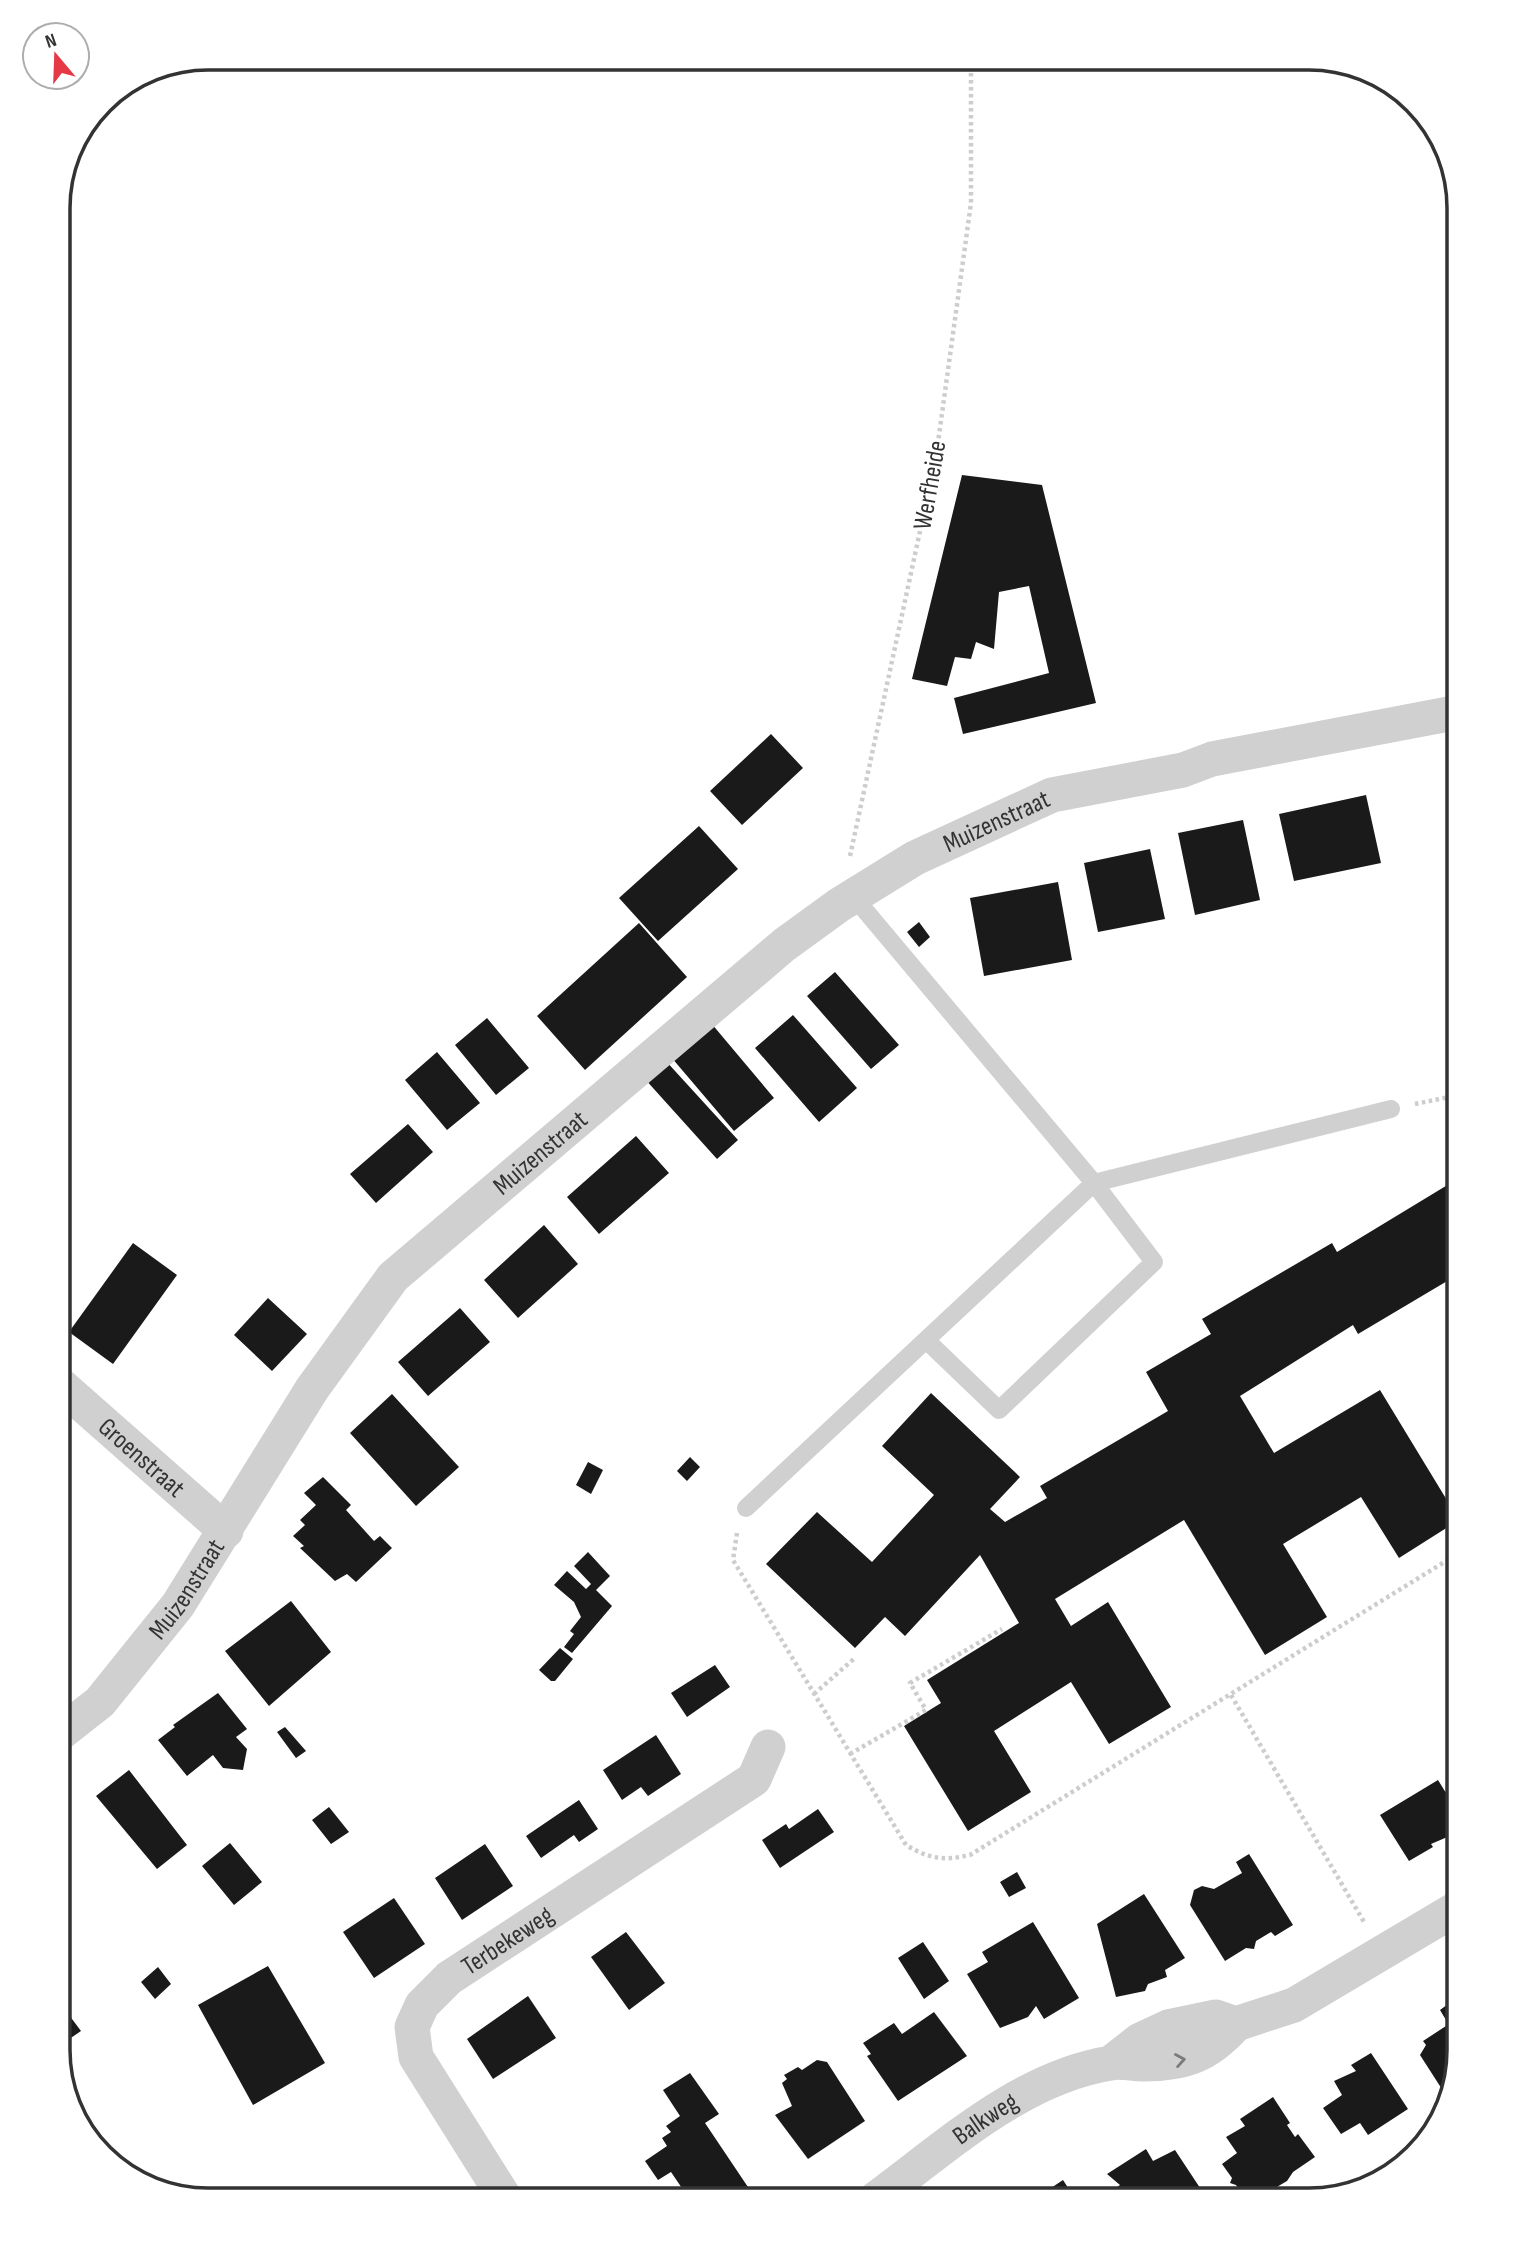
<svg xmlns="http://www.w3.org/2000/svg" width="1517" height="2258" font-family="'Sofia Sans Condensed',sans-serif">
	<rect width="100%" height="100%" fill="#fff"/>
	<!-- building -->
	<path fill="#1a1a1a" d="M962,475L1042,485L1096,703L963,734L954,698L1049,673L1029,586L999,592L994,649L976,642L971,659L955,657L947,686L912,679Z
		M771,734L803,768L742,825L710,791Z
		M1459,783V832H1458L1448,785Z
		M1366,795L1381,863L1294,881L1279,814Z
		M1243,820L1260,900L1195,915L1178,833Z
		M699,826L738,869L658,941L619,898Z
		M1150,849L1165,919L1098,932L1084,863Z
		M1058,882L1072,960L984,976L970,898Z
		M919,922L930,937L919,947L907,932Z
		M639,923L687,977L585,1070L537,1016Z
		M835,972L899,1045L871,1069L807,996Z
		M793,1015L857,1088L819,1122L755,1048Z
		M487,1018L529,1068L496,1095L455,1045Z
		M711,1023L774,1098L734,1131L671,1057Z
		M437,1052L480,1103L447,1130L405,1080Z
		M665,1060L738,1140L717,1159L644,1078Z
		M408,1124L433,1152L376,1203L350,1174Z
		M636,1136L669,1173L599,1234L567,1197Z
		M1459,1178V1274L1358,1334L1353,1325L1240,1396L1274,1453L1380,1390L1459,1520L1399,1558L1361,1497L1283,1544L1327,1617L1265,1655L1184,1520L1055,1599L1071,1626L1108,1602L1171,1707L1109,1744L1071,1682L994,1731L1031,1792L968,1831L904,1726L941,1703L927,1680L1019,1623L980,1555L905,1636L885,1617L855,1648L766,1564L817,1512L872,1562L934,1495L882,1446L931,1393L1020,1477L990,1509L1005,1522L1047,1498L1040,1486L1168,1411L1146,1372L1211,1334L1202,1319L1332,1243L1337,1252Z
		M544,1225L578,1264L518,1318L484,1280Z
		M133,1243L177,1275L113,1364L69,1332Z
		M268,1298L307,1334L272,1371L234,1335Z
		M460,1308L490,1342L428,1396L398,1362Z
		M392,1394L459,1467L416,1506L350,1433Z
		M690,1457L700,1467L687,1481L677,1471Z
		M588,1462L603,1470L591,1494L576,1485Z
		M323,1477L351,1505L346,1510L374,1541L380,1536L392,1548L356,1582L347,1574L335,1581L300,1548L304,1546L293,1536L305,1525L300,1520L316,1505L304,1493Z
		M588,1552L610,1576L596,1590L612,1606L572,1653L564,1647L574,1634L570,1631L581,1617L574,1602L554,1585L567,1571L586,1589L591,1584L574,1566Z
		M291,1601L331,1652L269,1706L225,1651Z
		M560,1648L573,1659L555,1681H551L539,1670Z
		M715,1665L730,1687L687,1717L671,1693Z
		M218,1693L247,1729L236,1737L247,1749L243,1770L223,1768L213,1755L187,1776L158,1740L175,1727L173,1725Z
		M285,1727L306,1751L296,1758L277,1732Z
		M656,1735L681,1774L648,1796L641,1787L622,1800L603,1770Z
		M129,1770L187,1845L157,1869L96,1796Z
		M1438,1780L1459,1814V1832L1431,1844L1433,1847L1409,1861L1380,1815Z
		M579,1800L598,1829L579,1842L574,1835L541,1858L526,1836Z
		M329,1807L349,1832L331,1844L312,1820Z
		M818,1809L834,1832L780,1868L762,1840L786,1824L789,1829Z
		M230,1843L262,1882L234,1905L202,1866Z
		M485,1844L513,1886L462,1920L435,1878Z
		M1249,1854L1293,1925L1275,1936L1271,1932L1256,1941L1254,1949L1246,1948L1225,1961L1190,1905L1194,1890L1202,1886L1214,1889L1242,1873L1236,1862Z
		M1017,1872L1026,1888L1009,1897L1000,1882Z
		M1144,1894L1185,1958L1165,1970L1167,1977L1148,1984L1145,1991L1116,1997L1097,1924Z
		M394,1898L425,1944L374,1978L343,1932Z
		M1033,1922L1079,1998L1044,2019L1036,2006L1028,2017L1000,2028L967,1974L988,1962L982,1952Z
		M626,1932L665,1983L629,2010L591,1957Z
		M923,1942L949,1981L924,1999L898,1958Z
		M268,1966L325,2063L253,2105L198,2005Z
		M158,1967L171,1984L155,1999L141,1982Z
		M528,1996L556,2038L493,2079L467,2039Z
		M1459,1996V2051L1447,2097L1420,2055L1426,2045L1423,2041L1446,2026V2020L1440,2010Z
		M66,2011L81,2031L62,2044L58,2038V2017Z
		M934,2012L967,2056L898,2101L867,2056L871,2054L863,2043L894,2023L902,2034Z
		M1371,2053L1408,2109L1368,2135L1360,2123L1341,2134L1323,2108L1342,2095L1334,2081L1356,2071L1351,2065Z
		M817,2060L827,2062L865,2121L808,2159L775,2115L792,2106L782,2083L787,2079L784,2075L798,2067L802,2070Z
		M690,2073L719,2114L705,2123L756,2199L754,2200H690L671,2172L658,2180L645,2161L667,2146L662,2138L671,2132L666,2126L680,2116L663,2090Z
		M1273,2097L1290,2123L1287,2125L1295,2137L1298,2134L1315,2157L1293,2172L1287,2181L1255,2200H1246L1236,2185L1230,2183L1232,2178L1222,2164L1237,2153L1226,2137L1245,2126L1240,2119Z
		M1146,2149L1153,2161L1175,2150L1208,2200H1114L1109,2193L1120,2185L1107,2174Z
		M1063,2180L1076,2200H1033Z"/>
	<g fill="none" stroke-linecap="round" stroke-linejoin="round">
		<!-- path -->
		<path stroke="#cdcdcd" stroke-width="4.5" stroke-dasharray="3.5 3.5" stroke-linecap="butt" d="M850,856L936,457L971,203V58
			M1446,1097L1459,1118
			M1415,1104L1459,1095
			M737,1533L733,1560L906,1845C929,1859 944,1861 970,1855L1459,1553
			M814,1694L856,1657
			M1231,1695L1364,1922
			M850,1754L926,1710L910,1683L1002,1629"/>
		<!-- service -->
		<path stroke="#d0d0d0" stroke-width="18" d="M853,896L1094,1183L1154,1262L999,1410L926,1340
			M746,1508L1094,1183L1391,1109"/>
		<!-- minor -->
		<g stroke="#d0d0d0" stroke-width="35">
			<path id="s1" d="M58,1383L226,1531"/>
			<path id="s2" d="M58,1735L100,1702L178,1605L312,1389L393,1277L784,945L839,905L915,858L1052,795L1183,770L1212,759L1459,712"/>
			<path d="M1236,2024L1294,2005L1459,1907"/>
			<path id="s3" d="M506,2200L416,2057L412,2027L422,2005L449,1978L754,1779L768,1747"/>
			<path id="s4" d="M874,2200C945,2148 1021,2077 1111,2063C1121,2061 1133,2064 1143,2064C1185,2064 1209,2055 1236,2024L1216,2017L1168,2027L1140,2040L1112,2062"/>
		</g>
	</g>
	<!-- one-way arrows -->
	<defs><path id="oneway-chevron" d="M-2-3.5L2.5 0L-2 3.5" fill="none" stroke-width="1.6" stroke-linecap="round" stroke-linejoin="round" transform="scale(1.75)"/></defs>
	<use stroke="#7a7a7a" href="#oneway-chevron" transform="translate(1180 2060) rotate(-10)"/>
	<g text-anchor="middle" stroke-width="7" stroke-linejoin="round" paint-order="stroke">
		<!-- street labels -->
		<g font-size="26" fill="#333" stroke="#fff">
			<text transform="translate(929 485) rotate(-80)" y="9">Werfheide</text>
			<text dy="9" stroke="none"><textPath href="#s2" startOffset="1330">Muizenstraat</textPath></text>
			<text dy="9" stroke="none"><textPath href="#s2" startOffset="763">Muizenstraat</textPath></text>
			<text dy="9" stroke="none"><textPath href="#s1" startOffset="112">Groenstraat</textPath></text>
			<text dy="9" stroke="none"><textPath href="#s2" startOffset="196">Muizenstraat</textPath></text>
			<text dy="9" stroke="none"><textPath href="#s3" startOffset="331">Terbekeweg</textPath></text>
			<text dy="9" stroke="none"><textPath href="#s4" startOffset="138">Balkweg</textPath></text>
		</g>
	</g>
	<!-- crop -->
	<path d="M0 0H1517V2258H0ZM208 70H1309A138 138 0 0 1 1447 208V2050A138 138 0 0 1 1309 2188H208A138 138 0 0 1 70 2050V208A138 138 0 0 1 208 70Z" fill="#fff" fill-rule="evenodd"/>
	<path fill="none" stroke="#333" stroke-width="3.5" d="M208 70H1309A138 138 0 0 1 1447 208V2050A138 138 0 0 1 1309 2188H208A138 138 0 0 1 70 2050V208A138 138 0 0 1 208 70Z"/>
	<!-- north arrow -->
	<g transform="translate(56 56) rotate(341)"><circle r="33" fill="#ffffff" stroke="#adadad" stroke-width="2"/>
	<path d="M0-5L12 26L0 18L-12 26Z" fill="#e63946"/>
	<text y="-10" font-size="19" font-weight="bold" text-anchor="middle" fill="#333333">N</text>
	</g>
</svg>
